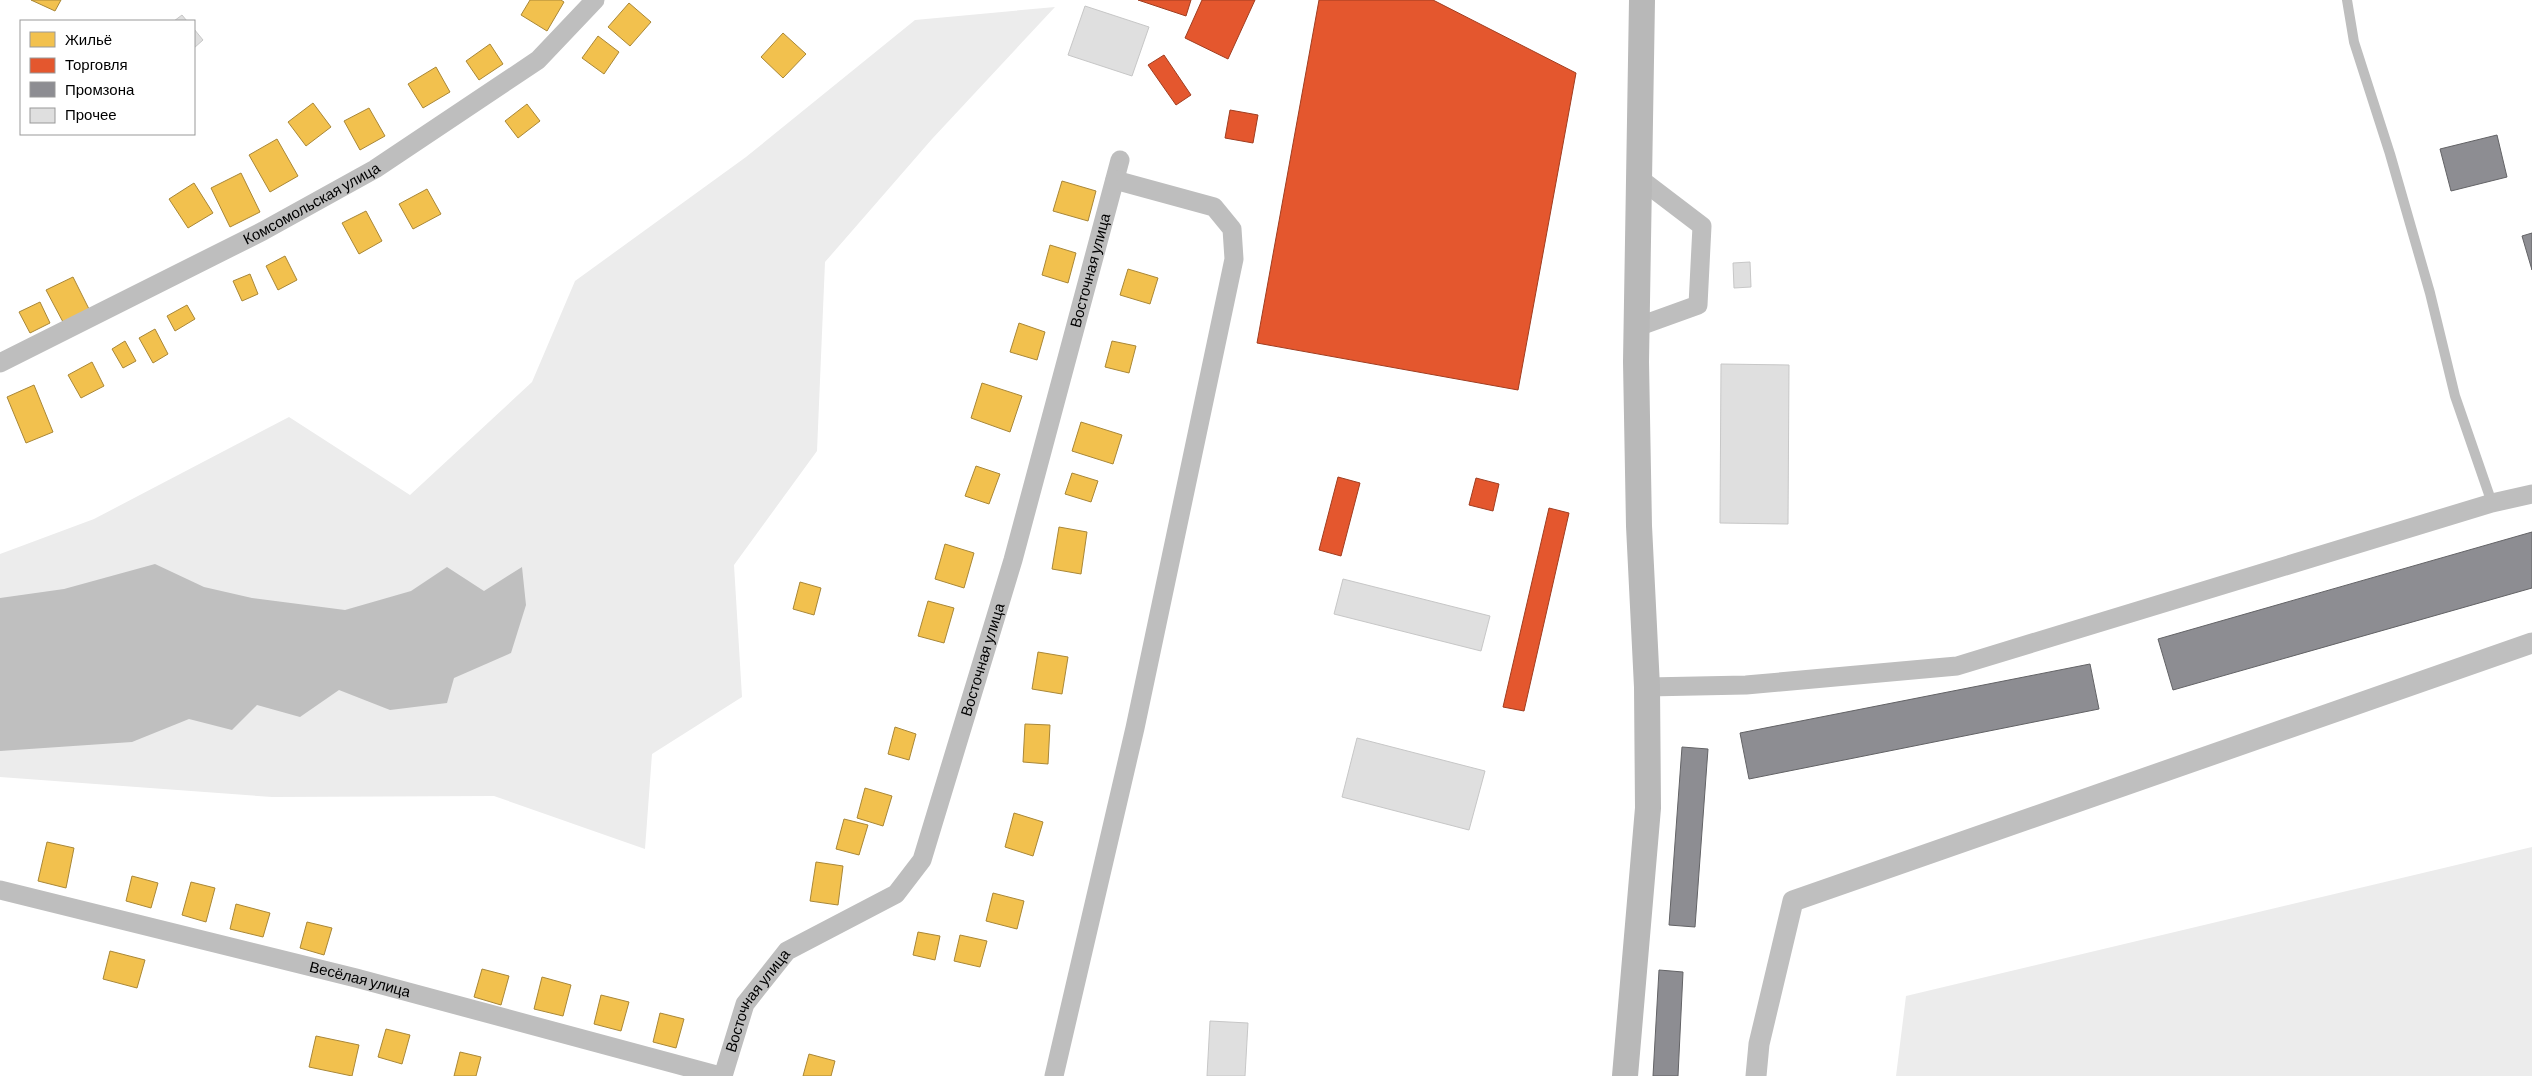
<svg xmlns="http://www.w3.org/2000/svg" width="2532" height="1076" font-family="Barlow,sans-serif">
	<rect width="100%" height="100%" fill="#fff"/>
	<!-- green -->
	<path fill="#ececec" d="M1055,7L932,139L825,262L817,451L734,565L742,697L652,754L645,849L494,796L272,797L0,777V554L94,519L289,417L410,495L532,382L575,281L746,157L915,20Z
		M2532,847V1076H1896L1906,996Z"/>
	<!-- water -->
	<path fill="#bfbfbf" d="M155,564L204,587L252,598L345,610L411,591L447,567L484,591L522,567L526,605L511,653L454,678L447,703L390,710L339,690L300,717L257,705L232,730L189,719L132,742L0,751V598L64,589Z"/>
	<!-- homes -->
	<path fill="#f2c14e" stroke="#a98737" d="M31,0H61L55,11Z
		M530,0H561L564,2L547,31L521,15Z
		M629,3L651,22L630,46L608,27Z
		M783,33L806,54L783,78L761,57Z
		M598,36L619,52L604,74L582,58Z
		M490,44L503,64L479,80L466,61Z
		M436,67L450,92L423,108L408,84Z
		M313,103L331,127L306,146L288,122Z
		M527,104L540,121L518,138L505,121Z
		M369,108L385,136L360,150L344,121Z
		M277,139L298,176L270,192L249,155Z
		M241,173L260,212L230,227L211,188Z
		M1062,181L1096,191L1088,221L1053,211Z
		M194,183L213,213L188,228L169,199Z
		M427,189L441,214L413,229L399,204Z
		M366,211L382,241L359,254L342,223Z
		M1050,245L1076,253L1068,283L1042,275Z
		M285,256L297,280L278,290L266,266Z
		M1128,269L1158,278L1150,304L1120,295Z
		M250,274L258,294L242,301L233,281Z
		M73,277L89,309L63,322L46,290Z
		M40,302L50,323L30,333L19,312Z
		M187,305L195,319L175,331L167,316Z
		M1019,323L1045,332L1037,360L1010,352Z
		M155,329L168,354L153,363L139,338Z
		M125,341L136,361L123,368L112,349Z
		M1112,341L1136,346L1129,373L1105,367Z
		M92,362L104,386L81,398L68,375Z
		M982,383L1022,396L1010,432L971,418Z
		M34,385L53,432L26,443L7,397Z
		M1081,422L1122,435L1113,464L1072,451Z
		M976,466L1000,474L989,504L965,496Z
		M1072,473L1098,481L1091,502L1065,494Z
		M1059,527L1087,532L1081,574L1052,569Z
		M945,544L974,553L964,588L935,579Z
		M800,582L821,588L814,615L793,609Z
		M928,601L954,608L944,643L918,636Z
		M1038,652L1068,657L1062,694L1032,689Z
		M1025,724L1050,725L1048,764L1023,762Z
		M895,727L916,734L909,760L888,754Z
		M865,788L892,796L883,826L857,818Z
		M1014,813L1043,822L1033,856L1005,847Z
		M844,819L868,825L859,855L836,849Z
		M47,842L74,848L66,888L38,881Z
		M816,862L843,866L838,905L810,901Z
		M132,876L158,883L151,908L126,901Z
		M191,882L215,888L206,922L182,915Z
		M993,893L1024,901L1017,929L986,921Z
		M236,904L270,913L263,937L230,929Z
		M307,922L332,928L324,955L300,948Z
		M918,932L940,936L935,960L913,955Z
		M960,935L987,941L980,967L954,961Z
		M110,951L145,960L137,988L103,979Z
		M482,969L509,976L501,1005L474,997Z
		M542,977L571,985L563,1016L534,1009Z
		M601,995L629,1002L621,1031L594,1024Z
		M660,1013L684,1019L676,1048L653,1042Z
		M386,1029L410,1035L402,1064L378,1057Z
		M316,1036L359,1045L352,1076L309,1067Z
		M460,1052L481,1057L476,1076H454Z
		M809,1054L835,1061L831,1076H803Z"/>
	<!-- shops -->
	<path fill="#e4572e" stroke="#a03d20" d="M1138,0H1191L1186,16Z
		M1202,0H1255L1228,59L1185,38Z
		M1319,0H1433L1576,73L1518,390L1257,343Z
		M1164,55L1191,95L1176,105L1148,65Z
		M1230,110L1258,115L1253,143L1225,138Z
		M1338,477L1360,483L1341,556L1319,550Z
		M1476,478L1499,484L1493,511L1469,505Z
		M1549,508L1569,513L1524,711L1503,707Z"/>
	<!-- industry -->
	<path fill="#8d8d92" stroke="#636366" d="M2497,135L2507,177L2451,191L2440,149Z
		M2532,233V270L2522,236Z
		M2532,532V588L2173,690L2158,639Z
		M2090,664L2099,709L1749,779L1740,733Z
		M1682,747L1708,749L1695,927L1669,925Z
		M1659,970L1683,972L1678,1076H1653Z"/>
	<g fill="none" stroke-linecap="round" stroke-linejoin="round">
		<!-- canal -->
		<path stroke="#bfbfbf" stroke-width="21" d="M1756,1076L1759,1044L1793,901L2532,643"/>
	</g>
	<!-- building -->
	<path fill="#dfdfdf" stroke="#c7c7c7" d="M1085,6L1149,27L1132,76L1068,55Z
		M182,15L187,21H174Z
		M194,29L203,40L194,48Z
		M1750,262L1751,287L1734,288L1733,263Z
		M1721,364L1789,365L1788,524L1720,523Z
		M1343,579L1490,616L1481,651L1334,614Z
		M1357,738L1485,771L1469,830L1342,797Z
		M1210,1021L1248,1023L1245,1076H1207Z"/>
	<g fill="none" stroke-linecap="round" stroke-linejoin="round">
		<!-- service -->
		<path stroke="#bebebe" stroke-width="10" d="M2347,0L2354,42L2390,154L2430,293L2455,396L2492,503"/>
		<!-- minor -->
		<g stroke="#bebebe" stroke-width="19">
			<path d="M1637,327L1698,305L1702,226L1639,178"/>
			<path id="s1" d="M0,363L263,231L375,169L538,60L595,0"/>
			<path d="M1647,687L1746,685L1957,666L2492,503L2532,494"/>
			<path id="s2" d="M0,890L356,978L720,1076"/>
			<path id="s3" d="M723,1076L745,1004L787,951L896,894L922,860L1013,560L1120,160"/>
			<path d="M1054,1076L1135,728L1234,259L1232,229L1214,207L1115,180"/>
		</g>
		<!-- secondary -->
		<path stroke="#b8b8b8" stroke-width="26" d="M1625,1076L1648,808L1647,687L1639,526L1636,362L1642,0"/>
	</g>
	<g text-anchor="middle" stroke-width="5" stroke-linejoin="round" paint-order="stroke">
		<!-- street labels -->
		<g font-size="15" fill="#000" stroke="#fff">
			<text dy="5" stroke="none"><textPath href="#s1" startOffset="350">Комсомольская улица</textPath></text>
			<text dy="5" stroke="none"><textPath href="#s3" startOffset="922">Восточная улица</textPath></text>
			<text dy="5" stroke="none"><textPath href="#s3" startOffset="518">Восточная улица</textPath></text>
			<text dy="5" stroke="none"><textPath href="#s2" startOffset="371">Весёлая улица</textPath></text>
			<text dy="5" stroke="none"><textPath href="#s3" startOffset="84">Восточная улица</textPath></text>
		</g>
	</g>
	<!-- legend -->
	<rect x="20" y="20" width="175" height="115" fill="#ffffff" stroke="#999999"/>
	<rect x="30" y="32" width="25" height="15" fill="#f2c14e" stroke="#999999"/>
	<text x="65" y="45" font-size="15" fill="#000000">Жильё</text>
	<rect x="30" y="58" width="25" height="15" fill="#e4572e" stroke="#999999"/>
	<text x="65" y="70" font-size="15" fill="#000000">Торговля</text>
	<rect x="30" y="82" width="25" height="15" fill="#8d8d92" stroke="#999999"/>
	<text x="65" y="95" font-size="15" fill="#000000">Промзона</text>
	<rect x="30" y="108" width="25" height="15" fill="#dfdfdf" stroke="#999999"/>
	<text x="65" y="120" font-size="15" fill="#000000">Прочее</text>
</svg>
